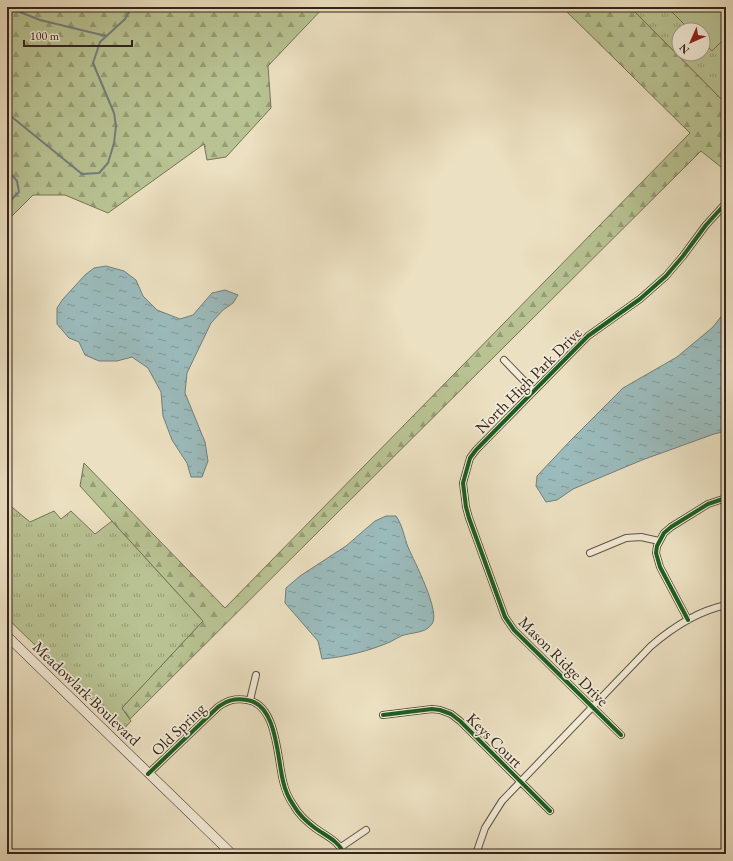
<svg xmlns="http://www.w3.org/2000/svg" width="733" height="861" font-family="'EB Garamond',serif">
	<defs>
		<pattern id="grass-tufts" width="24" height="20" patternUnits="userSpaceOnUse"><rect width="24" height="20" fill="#b8c292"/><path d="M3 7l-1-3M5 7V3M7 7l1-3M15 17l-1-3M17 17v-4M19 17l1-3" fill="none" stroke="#969d76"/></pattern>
		<pattern id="forest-firs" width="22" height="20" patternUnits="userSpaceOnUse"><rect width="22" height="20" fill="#b8c292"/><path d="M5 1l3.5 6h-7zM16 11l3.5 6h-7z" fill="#969d76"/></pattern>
		<pattern id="water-ripples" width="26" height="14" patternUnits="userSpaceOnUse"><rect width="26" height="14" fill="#9bbbbc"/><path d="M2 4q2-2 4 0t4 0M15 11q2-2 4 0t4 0" fill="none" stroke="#7f9898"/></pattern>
	</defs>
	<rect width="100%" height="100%" fill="#ebe0c1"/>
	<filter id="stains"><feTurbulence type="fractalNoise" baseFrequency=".005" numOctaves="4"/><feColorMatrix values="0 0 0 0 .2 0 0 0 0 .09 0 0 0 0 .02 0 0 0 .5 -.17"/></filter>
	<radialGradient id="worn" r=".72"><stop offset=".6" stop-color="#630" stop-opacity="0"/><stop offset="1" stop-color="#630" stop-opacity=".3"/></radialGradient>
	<!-- grass -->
	<path fill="url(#grass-tufts)" stroke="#767456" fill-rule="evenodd" d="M630,7H726V104ZM679,30H703V54H679Z
		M7,503L30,522L54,511L61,519L71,511L95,534L112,521L203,621L122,708L131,721L123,730L7,618Z"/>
	<!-- forest -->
	<path fill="url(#forest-firs)" stroke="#767456" d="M7,7H324L268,66L271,108L226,157L207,160L204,144L108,213L65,195H33L7,221Z
		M562,7H630L726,104V171L701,151L130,719L122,708L203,621L80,486L84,463L225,608L690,133Z"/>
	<!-- pitch -->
	<path fill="#b8c292" stroke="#767456" d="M667,7H726V37L712,51L703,42V30H690Z"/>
	<!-- water -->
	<path fill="url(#water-ripples)" stroke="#717f7c" d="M106,266L124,271L136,280L143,296L157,310L180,319L193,315L212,293L225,290L238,295L233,303L223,310L211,323L187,373L185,393L205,442L208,461L202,477H191L187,463L172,440L163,416L161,392L148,368L132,357L117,361H99L85,355L79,342L69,338L57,324V308L63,299L85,275L94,268Z
		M726,310V431L714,434L642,460L573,489L557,500L546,502L536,486L537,476L570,441L623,388L677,357L713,327Z
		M386,516H396C403,526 404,537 408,547C414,561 441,612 432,624C425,634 411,632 401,636C397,638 394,640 390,642C369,651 345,657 322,659L318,641L285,603L286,588L300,576L346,546L375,521Z"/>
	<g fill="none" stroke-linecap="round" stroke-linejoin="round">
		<!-- stream -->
		<path stroke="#717f7c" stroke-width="2" d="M7,7L40,20L106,36
			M7,113L82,174L99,173L108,163L114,143L116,126L114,113L93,63L100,42L125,19L132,7
			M7,169L17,181L19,192L7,204"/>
		<defs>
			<path id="street" d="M504,360L534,391
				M590,553L626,538L641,537L659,541
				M688,620L660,567L656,553L657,546L664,533L671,527L708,504L726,498
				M250,700L256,675
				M383,715L432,709L440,710L451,714L460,721L550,811
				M621,735L514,630L505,617L469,518L466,507L463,483L470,458L476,450L588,336L640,299L666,276L683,256L706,225L726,203
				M148,774L218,707C228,700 235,698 247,700C277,704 277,757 283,781C285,790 289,799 294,806C299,815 307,822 315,828C326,836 339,841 344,854
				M341,847L366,830
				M476,854L485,828L502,801L651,646C673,627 698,611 726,605"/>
			<path id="secondary" d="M7,636L232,854"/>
		</defs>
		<!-- street casing -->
		<use href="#street" stroke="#615444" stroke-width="8"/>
		<!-- secondary casing -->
		<use href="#secondary" stroke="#33251b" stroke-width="10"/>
		<!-- street -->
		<use href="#street" stroke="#f2ebd7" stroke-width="6"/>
		<!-- secondary -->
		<use href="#secondary" stroke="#f2ebd7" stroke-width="9"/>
		<defs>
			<path id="cycleway" d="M688,620L660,567L656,553L657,546L664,533L671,527L708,504L726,498
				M383,715L432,709L440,710L451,714L460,721L550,811
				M621,735L514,630L505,617L469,518L466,507L463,483L470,458L476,450L588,336L640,299L666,276L683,256L706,225L726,203
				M148,774L218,707C228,700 235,698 247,700C277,704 277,757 283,781C285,790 289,799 294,806C299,815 307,822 315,828C326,836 339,841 344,854"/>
		</defs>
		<!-- cycleway casing -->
		<use href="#cycleway" stroke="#f2ebd7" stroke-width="6"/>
		<!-- cycleway -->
		<use href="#cycleway" stroke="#1b5e20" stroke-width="4"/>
	</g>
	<g text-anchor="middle" stroke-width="3.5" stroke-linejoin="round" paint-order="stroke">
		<!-- street labels -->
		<g font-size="16" fill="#33251b" stroke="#f2ebd7">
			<text transform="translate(528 380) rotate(-45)" y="6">North High Park Drive</text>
			<text transform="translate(564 661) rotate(45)" y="6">Mason Ridge Drive</text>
			<text transform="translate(87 693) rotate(44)" y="6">Meadowlark Boulevard</text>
			<text transform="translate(178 729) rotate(-44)" y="6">Old Spring</text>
			<text transform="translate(495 740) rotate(44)" y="6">Keys Court</text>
		</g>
	</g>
	<!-- margin -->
	<rect width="733" height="861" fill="none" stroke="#ebe0c1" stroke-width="24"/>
	<rect x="8" y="8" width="717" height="845" fill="none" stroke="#33251b" stroke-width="2"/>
	<rect x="12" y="12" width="709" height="837" fill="none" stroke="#33251b"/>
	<!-- north arrow -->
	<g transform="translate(691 42) rotate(225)"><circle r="19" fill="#f2ebd7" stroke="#a69c8c"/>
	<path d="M0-3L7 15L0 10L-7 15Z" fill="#8f2418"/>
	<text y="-6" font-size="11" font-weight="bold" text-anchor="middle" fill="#33251b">N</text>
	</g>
	<!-- scale -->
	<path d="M24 40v6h108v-6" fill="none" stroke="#33251b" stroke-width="2"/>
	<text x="30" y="40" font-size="12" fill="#33251b" stroke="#f2ebd7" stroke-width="3" paint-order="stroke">100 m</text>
	<rect width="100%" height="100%" filter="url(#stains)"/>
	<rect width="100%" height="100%" fill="url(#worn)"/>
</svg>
